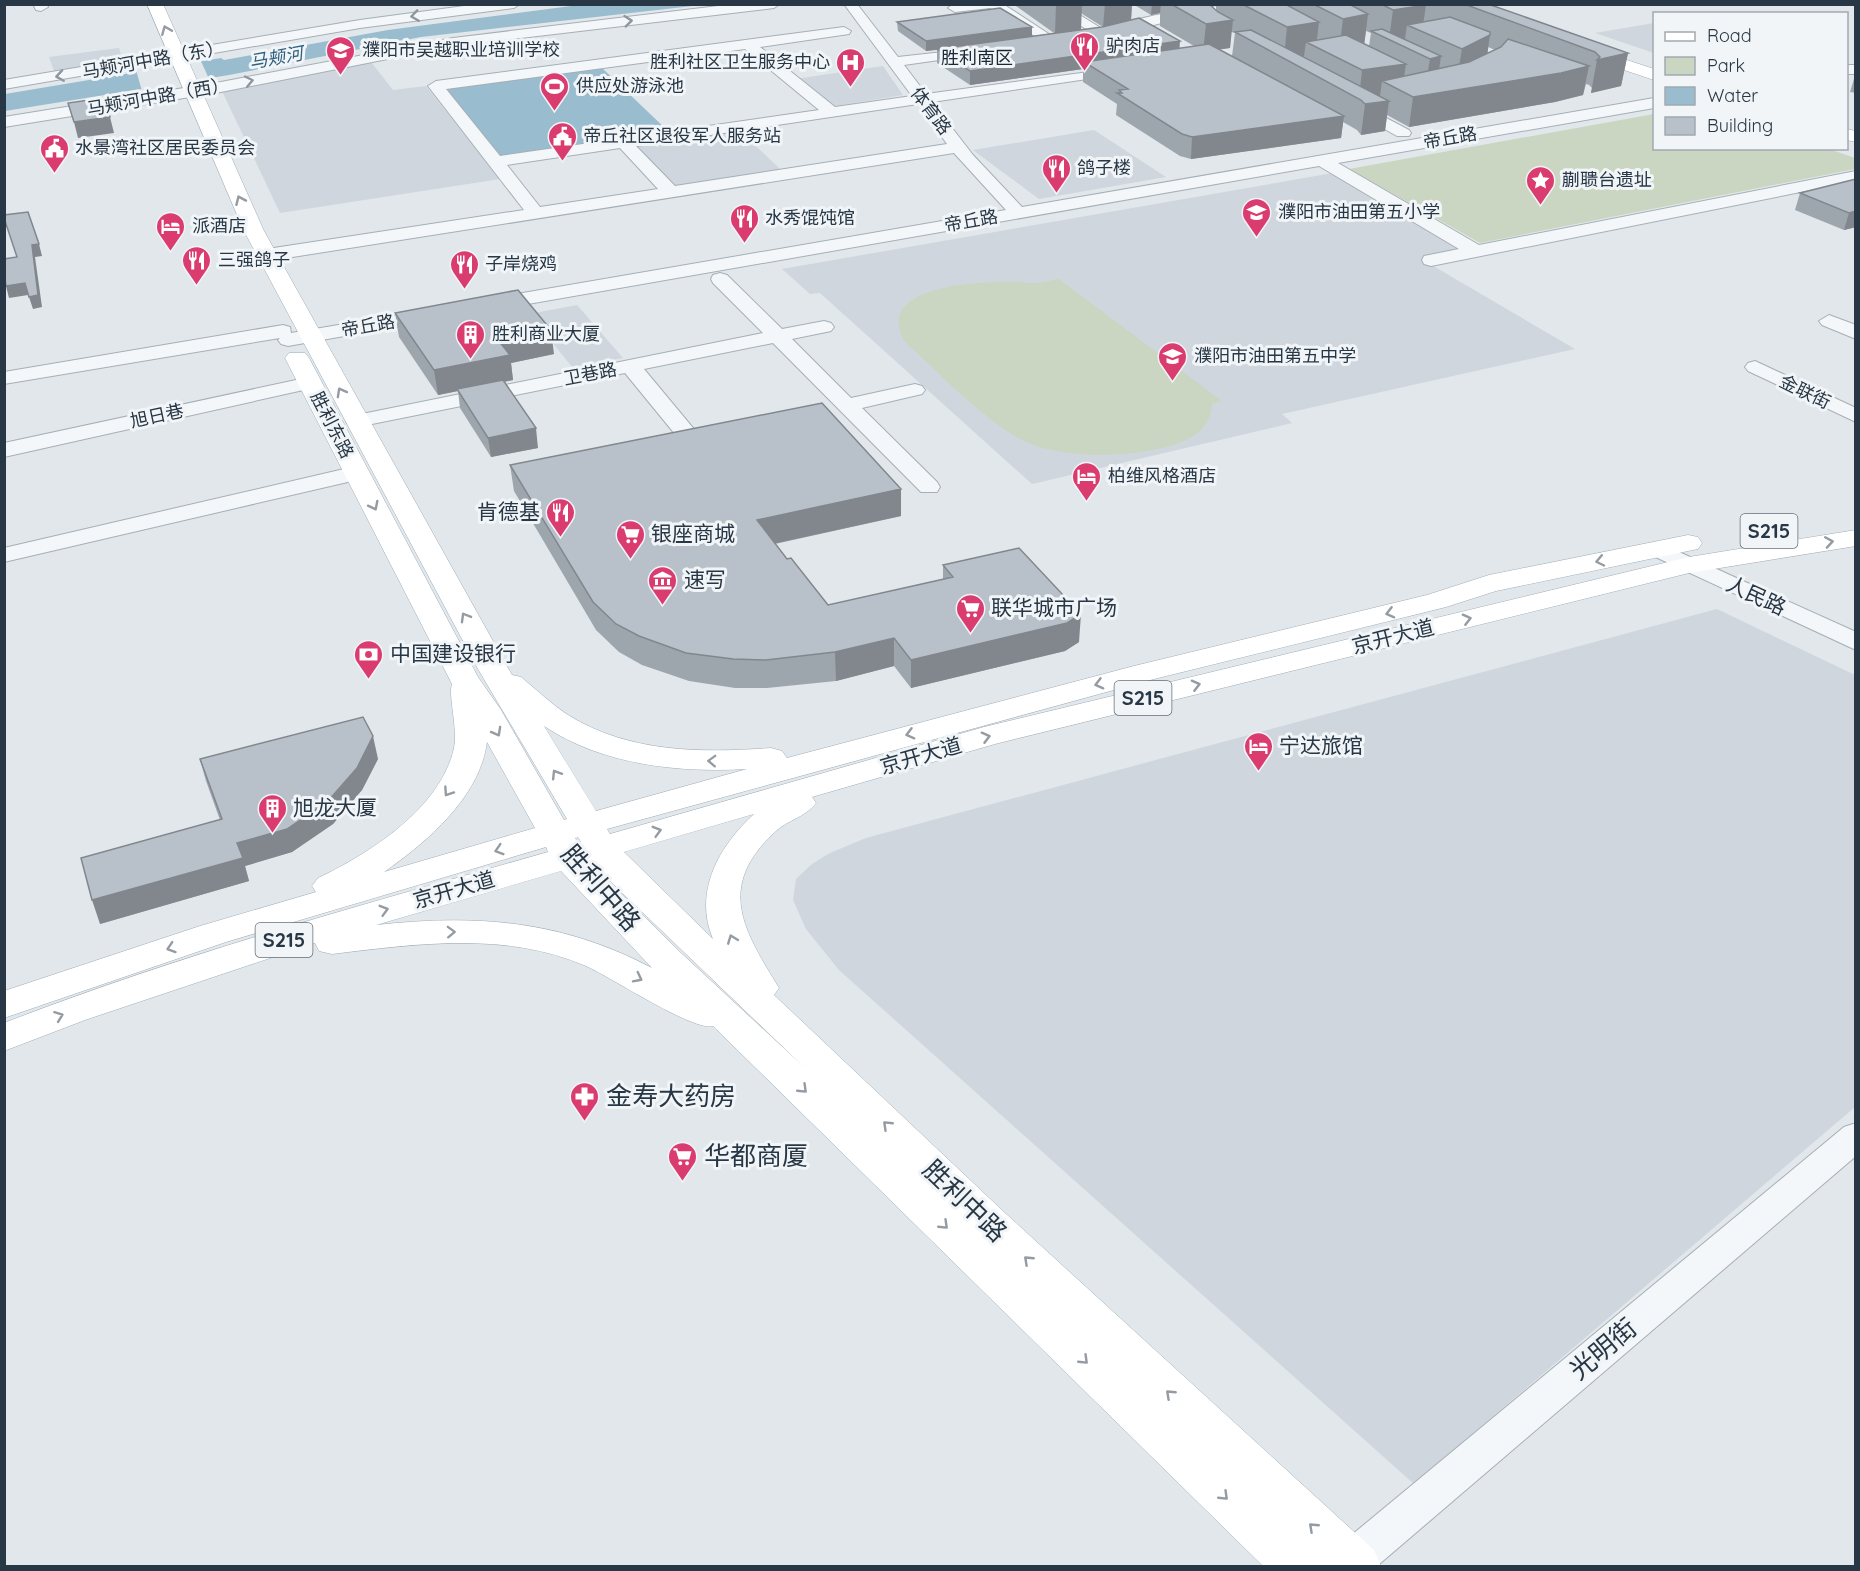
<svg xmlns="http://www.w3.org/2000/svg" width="1860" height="1571" font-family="Quicksand,'Noto Sans SC',sans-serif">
	<rect width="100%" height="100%" fill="#e1e7eb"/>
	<!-- built -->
	<path fill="#cfd6dd" d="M1654,23V53L1595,33Z
		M119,48L123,62L55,74L49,57Z
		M371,62L393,90L426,86L500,179L280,213L222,91Z
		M883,66L903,95L829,107L795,79Z
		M737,128L781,170L674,186L635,144Z
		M1094,130L1166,177L1039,199L973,150Z
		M1333,173L1468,250L1423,260L1575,349L1282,414L1292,423L1032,484L820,293L810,294L782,269Z
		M577,305L623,358L573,368L529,314Z
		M1717,609L1855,675V1107L1414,1484L839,970L806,929L793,900L796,879L812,864L830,853L866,838Z"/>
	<!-- green -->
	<path fill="#cad6c2" d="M1654,114V148L1829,149L1855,158V169L1480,243L1349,169Z
		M1059,279L1222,401L1212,404C1211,428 1193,439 1170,446C1126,458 1054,461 1013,435C974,410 939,373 905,342C873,288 970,282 1004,282C1015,281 1026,284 1036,283C1044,283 1052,280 1059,279Z"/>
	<!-- water -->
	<path fill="#99bcce" d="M579,5H701L421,37L229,75L5,111V94L221,58L224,60L388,30Z
		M602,68L669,132L501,156L446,89Z"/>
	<!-- pier -->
	<path fill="#e1e7eb" d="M200,59L210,81L142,91L136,70Z"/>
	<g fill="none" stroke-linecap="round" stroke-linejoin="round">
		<defs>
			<path id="minor" d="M33,4H47L48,7L41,11L36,10Z
				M479,4H520L514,8L360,28L4,89V80L360,20Z
				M735,4H780L774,8L453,46L221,92L4,127V117L221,82L453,38Z
				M844,4H857L898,57L979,48L981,51L979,54L974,55L904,65L926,94L1126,67L1128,70L1121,74L932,102L973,155L1022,207L1654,98V108L1338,163L1479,245L1856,171V181L1431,266L1424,264L1422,260L1424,256L1459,249L1319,166L488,311L478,305L488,299L1006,210L954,153L267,261L258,255L267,249L524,210L428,86L436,81L844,27L851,31L849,34L760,47L835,107L912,96ZM745,49L819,110L500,156L446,89ZM918,104L947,144L675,186L636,146ZM620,148L658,189L540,207L507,165Z
				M953,4H1003L1058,40L1056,43H1046L990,8L955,12L948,8Z
				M1045,4H1062L1104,30C1155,11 1215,4 1269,4L1263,8L1166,22L1101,38Z
				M1846,65H1856V74H1846Z
				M1352,100L1409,130L1411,133L1409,136H1397L1347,108L1344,105L1347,102Z
				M720,273L727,275L782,329L824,321L831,323L834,327L831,331L792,339L851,398L915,384L922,386L925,390L922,394L862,408L937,482L940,487L937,492H921L773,343L644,369L698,434L695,439H679L625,373L357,427L349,426L346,421L349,416L357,415L763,333L713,283L711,279L713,275Z
				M433,309L440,311L443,315L440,319L288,346L281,344L278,340L280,338L4,384V372L283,325L290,327L291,333Z
				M1829,315L1856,325V339L1822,325L1819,321Z
				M1755,361L1856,408V422L1748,371L1745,367L1748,363Z
				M310,377L317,379L320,383L317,387L4,457V443Z
				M357,466L365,468L368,473L365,478L4,562V548Z
				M1657,542L1856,632V650L1649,554L1645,549L1649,544Z
				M1856,1123V1156L1377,1566H1331L1329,1562L1336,1548L1844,1127Z"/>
			<path id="major" d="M147,4H163L264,231L512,675L521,677C537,690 551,704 568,715C629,753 702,753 771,748L782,751L787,758L1134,666L1427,595L1489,575L1688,535L1698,537L1702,543L1698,549L1688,551L1496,591L1446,607L1154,679L607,829L610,834L984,727L1689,557L1856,530V546L1689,573L995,744L812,797L816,803C806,817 787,820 775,832C715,887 744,931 779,988L774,995L1005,1213L1374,1550L1381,1566H1263L713,1026C694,1032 611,977 586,966C506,931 416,944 332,954L319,951L315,943L85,1020L4,1051V1023C181,954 366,904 548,852L546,847L226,942L4,1018V991L200,926L316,892L312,886L318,878C369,854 441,808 454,748C458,730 448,695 452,684L285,358L289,353H305L309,358L478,677L501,710L564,820L567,819L478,669L244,231ZM544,726C602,765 679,773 747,769L596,811ZM487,742L535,828L384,872C427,842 480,797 487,742ZM754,814C719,846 693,892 713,939L624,852ZM578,837L581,842L578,843L575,838ZM594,861L613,884L805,1068L681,953L602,875L591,862ZM561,871L652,968C561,920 477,914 376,925Z
				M1582,45L1654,69V80L1576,54L1574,50L1576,46Z
				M1846,129L1856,131V142L1846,140Z"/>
		</defs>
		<!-- minor casing -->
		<use href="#minor" stroke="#a6afb6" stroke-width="2"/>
		<!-- major casing -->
		<use href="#major" stroke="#9fadb8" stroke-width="1"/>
		<!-- minor -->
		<use href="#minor" fill="#f4f7f9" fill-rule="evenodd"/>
		<!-- major -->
		<use href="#major" fill="#fff" fill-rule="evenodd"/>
	</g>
	<!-- wall -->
	<path fill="#9ea6ad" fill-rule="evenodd" d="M1013,4H1132L1131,20L1180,48L1194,46L1160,26V13L1151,15L1133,4H1213L1210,5L1216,10V4H1488L1628,53L1621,86L1591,93L1592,88L1589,85L1586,84L1583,95L1555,102L1409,127L1387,115L1385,131L1361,135L1357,130L1343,122L1341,138L1191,159L1180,156L1116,115L1117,104L1083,82V69L970,85L937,63V50L926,51L898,31L897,22L1032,36L1054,33ZM1081,13L1084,15L1103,27L1081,30ZM1366,31L1371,33L1369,46L1364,44ZM1231,32L1235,33L1232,56L1219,49L1230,48ZM1488,47L1495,50L1487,53Z
		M1856,72V93L1850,92Z
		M1856,179V227L1844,230L1795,210L1800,193Z
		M395,313L554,354L511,363L513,380L504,382L538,448L491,457L460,408L458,391L438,395L399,337Z
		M510,465L901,489V516L775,544L787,559L828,605L943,579V565L1079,642L1065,651L911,688L894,666L836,681L767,688H735L689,681L642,665L619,652L596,630L514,491Z
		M200,759H378L362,790L333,824L292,852L245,866L249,881L100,924L220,820L206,781Z"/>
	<!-- shaded-wall -->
	<path fill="#81878d" d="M1056,4H1082L1081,30L1055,34Z
		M1105,4H1132L1131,20L1103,27Z
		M1152,4H1161L1160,13L1151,15Z
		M1426,5L1422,32L1407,25L1405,39L1392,41L1389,39L1393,10Z
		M1368,14L1364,46L1339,51L1343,19Z
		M1233,20L1230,48L1203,52L1206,24Z
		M1319,22L1316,47L1306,42L1304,56L1285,59L1284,58L1287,27Z
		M1032,27V37L926,51V41Z
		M1490,35L1486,64L1457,78L1462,49Z
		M1180,41L1179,55L1084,62L1083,69L970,85V71Z
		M1628,53L1621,86L1591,93L1597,60Z
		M1441,56L1437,84L1425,88L1430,59Z
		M1406,64L1402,91L1382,81L1380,96L1359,98L1362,70Z
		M1589,66L1583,95L1555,102L1409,127L1413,97Z
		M1389,101L1385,131L1361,135L1365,104Z
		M1344,116L1341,138L1191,159L1192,137Z
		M110,117L114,133L78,138L74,122Z
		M1856,211V227L1844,230L1849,213Z
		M39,244L42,256L35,257L42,307L33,309L29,297L32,245Z
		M25,283L28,295L9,298L6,286Z
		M551,330L554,354L511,363L513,380L438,395L434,370L498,340Z
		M536,428L538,448L491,457L488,438Z
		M901,489V516L758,547L757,520Z
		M1081,614L1079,642L1065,651L911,688V660Z
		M894,638V666L836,681L835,652Z
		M373,736L378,759L362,790L333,824L292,852L245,866L249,881L100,924L92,900L237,843Z"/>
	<!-- building -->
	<path fill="#b8c1c9" stroke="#81878d" stroke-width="1.5" d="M1171,4H1209L1218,12L1233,20L1206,24Z
		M1242,4H1285L1319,22L1287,27Z
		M1313,4H1349L1368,14L1343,19Z
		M1381,4H1426V5L1393,10Z
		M1464,4H1488L1628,53L1597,60L1600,57L1595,52Z
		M1000,8L1032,27L926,41L897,22Z
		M1450,17L1490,32V35L1462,49L1407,25Z
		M1139,18L1180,41L970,71L937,49L1102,27Z
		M1382,29L1441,56L1430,59L1371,31Z
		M1251,30L1389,101L1365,104L1361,100L1235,32Z
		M1346,35L1406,64L1362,70L1306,42Z
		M1508,39L1589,66L1561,73L1413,97L1382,81L1469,62L1501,47Z
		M1209,44L1344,116L1192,137L1182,134L1117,93H1122L1119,90L1128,89L1084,62Z
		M103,98L110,117L74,122L68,103Z
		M1856,179V211L1849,213L1800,193Z
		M28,212L39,244L32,245L38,295L29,297L25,283L6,286L4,272V259L17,257L4,218V215Z
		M518,290L551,330L498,340L510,355L434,370L395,313Z
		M503,380L536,428L488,438L457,389Z
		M822,403L901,489L757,520L787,559L791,558L828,605L953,577L943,565L1019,548L1081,614L1067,623L911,660L894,638L835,652L766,660L733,659L686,653L639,636L616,624L593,602L510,465Z
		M363,717L373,736L357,768L328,801L287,829L237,843L243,858L92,900L81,858L222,819L200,759Z"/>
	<!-- one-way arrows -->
	<defs><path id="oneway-chevron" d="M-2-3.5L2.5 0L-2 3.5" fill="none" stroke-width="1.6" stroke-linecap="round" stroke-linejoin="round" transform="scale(1.5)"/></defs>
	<g stroke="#8e979f">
		<use href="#oneway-chevron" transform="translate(415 16) rotate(172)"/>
		<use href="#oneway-chevron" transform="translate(628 21) rotate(-6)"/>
		<use href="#oneway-chevron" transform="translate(60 76) rotate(171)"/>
		<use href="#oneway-chevron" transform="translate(249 81) rotate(-12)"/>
	</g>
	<g stroke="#949ba2">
		<use href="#oneway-chevron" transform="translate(166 30) rotate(-112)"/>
		<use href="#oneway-chevron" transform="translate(240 200) rotate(-114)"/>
		<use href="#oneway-chevron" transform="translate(341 392) rotate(-119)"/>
		<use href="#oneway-chevron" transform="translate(374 506) rotate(63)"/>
		<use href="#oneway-chevron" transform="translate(1829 542) rotate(-9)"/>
		<use href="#oneway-chevron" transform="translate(1600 561) rotate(168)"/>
		<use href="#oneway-chevron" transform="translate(1390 613) rotate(166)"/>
		<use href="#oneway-chevron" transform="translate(465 617) rotate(-120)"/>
		<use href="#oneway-chevron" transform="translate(1467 619) rotate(-14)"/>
		<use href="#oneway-chevron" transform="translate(1099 684) rotate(165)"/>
		<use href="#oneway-chevron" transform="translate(1196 685) rotate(-14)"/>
		<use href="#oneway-chevron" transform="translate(497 732) rotate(61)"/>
		<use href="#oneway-chevron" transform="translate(910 734) rotate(165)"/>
		<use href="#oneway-chevron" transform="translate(986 737) rotate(-15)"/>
		<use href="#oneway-chevron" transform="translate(712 761) rotate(-178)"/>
		<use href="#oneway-chevron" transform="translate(556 774) rotate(-122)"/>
		<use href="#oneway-chevron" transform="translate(448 792) rotate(124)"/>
		<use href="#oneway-chevron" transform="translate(657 831) rotate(-16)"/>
		<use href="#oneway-chevron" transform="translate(499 850) rotate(163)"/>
		<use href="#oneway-chevron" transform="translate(384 910) rotate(-16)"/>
		<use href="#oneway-chevron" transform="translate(451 932) rotate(-2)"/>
		<use href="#oneway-chevron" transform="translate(732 939) rotate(-111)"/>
		<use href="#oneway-chevron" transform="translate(171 948) rotate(162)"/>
		<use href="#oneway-chevron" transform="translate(638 978) rotate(27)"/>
		<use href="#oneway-chevron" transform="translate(59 1016) rotate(-21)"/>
		<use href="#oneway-chevron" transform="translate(803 1089) rotate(44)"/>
		<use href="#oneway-chevron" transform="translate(887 1125) rotate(-136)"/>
		<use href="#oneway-chevron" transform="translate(944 1225) rotate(44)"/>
		<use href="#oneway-chevron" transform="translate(1028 1260) rotate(-137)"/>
		<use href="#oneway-chevron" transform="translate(1084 1360) rotate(44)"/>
		<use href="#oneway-chevron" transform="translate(1170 1394) rotate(-137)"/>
		<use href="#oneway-chevron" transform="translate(1224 1496) rotate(44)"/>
		<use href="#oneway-chevron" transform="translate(1313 1527) rotate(-137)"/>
	</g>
	<!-- icons -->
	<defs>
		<symbol id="restaurant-pin" viewBox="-11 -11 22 30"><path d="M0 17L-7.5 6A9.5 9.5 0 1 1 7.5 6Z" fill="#db3c6f" stroke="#f1f5f8"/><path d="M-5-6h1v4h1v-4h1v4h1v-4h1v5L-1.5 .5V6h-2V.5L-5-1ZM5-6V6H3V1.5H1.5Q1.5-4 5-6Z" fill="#fff"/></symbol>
		<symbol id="university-pin" viewBox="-11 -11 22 30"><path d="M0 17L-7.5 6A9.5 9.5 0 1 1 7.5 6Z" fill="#db3c6f" stroke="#f1f5f8"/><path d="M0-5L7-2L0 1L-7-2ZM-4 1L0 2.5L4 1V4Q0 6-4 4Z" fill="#fff"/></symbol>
		<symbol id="hospital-pin" viewBox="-11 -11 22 30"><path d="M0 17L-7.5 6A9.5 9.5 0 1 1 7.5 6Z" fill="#db3c6f" stroke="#f1f5f8"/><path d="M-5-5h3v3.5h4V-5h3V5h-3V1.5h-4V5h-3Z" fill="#fff"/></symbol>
		<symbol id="stadium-pin" viewBox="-11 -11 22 30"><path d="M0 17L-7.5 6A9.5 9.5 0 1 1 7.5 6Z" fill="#db3c6f" stroke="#f1f5f8"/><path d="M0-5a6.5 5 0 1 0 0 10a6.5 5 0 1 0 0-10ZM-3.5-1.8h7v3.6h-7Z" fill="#fff"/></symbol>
		<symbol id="civic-pin" viewBox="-11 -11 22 30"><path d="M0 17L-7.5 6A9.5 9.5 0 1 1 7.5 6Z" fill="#db3c6f" stroke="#f1f5f8"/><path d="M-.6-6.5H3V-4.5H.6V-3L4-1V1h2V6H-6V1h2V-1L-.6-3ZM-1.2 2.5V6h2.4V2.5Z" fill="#fff"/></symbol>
		<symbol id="sight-pin" viewBox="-11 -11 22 30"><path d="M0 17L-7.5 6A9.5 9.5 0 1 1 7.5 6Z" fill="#db3c6f" stroke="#f1f5f8"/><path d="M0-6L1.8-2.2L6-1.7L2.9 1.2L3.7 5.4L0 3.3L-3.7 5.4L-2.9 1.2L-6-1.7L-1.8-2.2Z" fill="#fff"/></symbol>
		<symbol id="school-pin" viewBox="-11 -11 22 30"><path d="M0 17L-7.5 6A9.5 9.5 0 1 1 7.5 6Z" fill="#db3c6f" stroke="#f1f5f8"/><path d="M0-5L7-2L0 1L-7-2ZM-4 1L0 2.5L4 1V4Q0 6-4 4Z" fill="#fff"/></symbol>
		<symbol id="hotel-pin" viewBox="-11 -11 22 30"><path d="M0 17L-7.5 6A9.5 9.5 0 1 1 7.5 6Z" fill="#db3c6f" stroke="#f1f5f8"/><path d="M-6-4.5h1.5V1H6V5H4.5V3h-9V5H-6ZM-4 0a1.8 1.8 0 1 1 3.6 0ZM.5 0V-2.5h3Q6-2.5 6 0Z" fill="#fff"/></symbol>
		<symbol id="building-pin" viewBox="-11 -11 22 30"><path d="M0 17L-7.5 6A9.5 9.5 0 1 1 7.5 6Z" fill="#db3c6f" stroke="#f1f5f8"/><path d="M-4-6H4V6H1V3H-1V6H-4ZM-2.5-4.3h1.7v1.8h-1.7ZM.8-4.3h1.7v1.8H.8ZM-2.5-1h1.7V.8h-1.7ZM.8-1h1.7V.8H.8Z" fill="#fff"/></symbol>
		<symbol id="supermarket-pin" viewBox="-11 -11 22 30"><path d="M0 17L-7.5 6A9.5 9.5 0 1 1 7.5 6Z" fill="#db3c6f" stroke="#f1f5f8"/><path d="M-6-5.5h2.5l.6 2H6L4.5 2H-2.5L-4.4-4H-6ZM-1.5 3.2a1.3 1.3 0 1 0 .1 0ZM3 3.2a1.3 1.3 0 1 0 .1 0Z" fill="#fff"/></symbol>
		<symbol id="museum-pin" viewBox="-11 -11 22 30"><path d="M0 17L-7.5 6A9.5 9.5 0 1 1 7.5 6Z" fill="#db3c6f" stroke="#f1f5f8"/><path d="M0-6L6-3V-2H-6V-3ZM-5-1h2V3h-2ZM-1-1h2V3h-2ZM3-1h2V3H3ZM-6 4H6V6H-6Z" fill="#fff"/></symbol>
		<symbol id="bank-pin" viewBox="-11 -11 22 30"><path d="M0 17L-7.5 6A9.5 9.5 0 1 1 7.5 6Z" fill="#db3c6f" stroke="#f1f5f8"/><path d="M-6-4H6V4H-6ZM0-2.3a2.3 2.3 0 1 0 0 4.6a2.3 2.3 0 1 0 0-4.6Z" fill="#fff"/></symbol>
		<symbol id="pharmacy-pin" viewBox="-11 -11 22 30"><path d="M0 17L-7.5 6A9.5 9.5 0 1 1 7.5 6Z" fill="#db3c6f" stroke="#f1f5f8"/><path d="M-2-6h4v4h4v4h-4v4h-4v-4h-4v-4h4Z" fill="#fff"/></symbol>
	</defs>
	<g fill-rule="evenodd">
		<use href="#restaurant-pin" x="1068" y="30" width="33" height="45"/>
		<use href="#university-pin" x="324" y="34" width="33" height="45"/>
		<use href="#hospital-pin" x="834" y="46" width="33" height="45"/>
		<use href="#stadium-pin" x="538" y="70" width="33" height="45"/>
		<use href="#civic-pin" x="546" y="120" width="33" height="45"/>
		<use href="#civic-pin" x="38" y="132" width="33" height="45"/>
		<use href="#restaurant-pin" x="1040" y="152" width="33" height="45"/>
		<use href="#sight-pin" x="1524" y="164" width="33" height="45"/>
		<use href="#school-pin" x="1240" y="196" width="33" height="45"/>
		<use href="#restaurant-pin" x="728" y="202" width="33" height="45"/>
		<use href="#hotel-pin" x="154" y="210" width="33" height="45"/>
		<use href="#restaurant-pin" x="180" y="244" width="33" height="45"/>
		<use href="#restaurant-pin" x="448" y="248" width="33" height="45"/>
		<use href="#building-pin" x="454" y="318" width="33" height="45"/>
		<use href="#school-pin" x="1156" y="340" width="33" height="45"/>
		<use href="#hotel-pin" x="1070" y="460" width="33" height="45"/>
		<use href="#restaurant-pin" x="544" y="496" width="33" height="45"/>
		<use href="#supermarket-pin" x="614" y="518" width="33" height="45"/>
		<use href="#museum-pin" x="646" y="564" width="33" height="45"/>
		<use href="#supermarket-pin" x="954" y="592" width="33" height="45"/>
		<use href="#bank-pin" x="352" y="638" width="33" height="45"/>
		<use href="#hotel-pin" x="1242" y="730" width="33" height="45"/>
		<use href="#building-pin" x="256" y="792" width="33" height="45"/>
		<use href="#pharmacy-pin" x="568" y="1080" width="33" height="45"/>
		<use href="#supermarket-pin" x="666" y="1140" width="33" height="45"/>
	</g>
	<g text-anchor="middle" stroke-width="6" stroke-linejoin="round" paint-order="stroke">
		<!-- far-poi labels -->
		<g font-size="18" fill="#283745" stroke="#f1f5f8" text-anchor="start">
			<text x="1106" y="52">驴肉店</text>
			<text x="362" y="56">濮阳市吴越职业培训学校</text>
			<text x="830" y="68" text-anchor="end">胜利社区卫生服务中心</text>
			<text x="576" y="92">供应处游泳池</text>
			<text x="583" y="142">帝丘社区退役军人服务站</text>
			<text x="75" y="154">水景湾社区居民委员会</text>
			<text x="1077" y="174">鸽子楼</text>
			<text x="1562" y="186">蒯聩台遗址</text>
			<text x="1278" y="218">濮阳市油田第五小学</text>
			<text x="765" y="224">水秀馄饨馆</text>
			<text x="192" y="232">派酒店</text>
			<text x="218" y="266">三强鸽子</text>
			<text x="485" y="270">子岸烧鸡</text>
			<text x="492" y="340">胜利商业大厦</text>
			<text x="1194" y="362">濮阳市油田第五中学</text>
			<text x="1108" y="482">柏维风格酒店</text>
		</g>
		<!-- far-water labels -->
		<g font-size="18" font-style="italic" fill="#2e5f7d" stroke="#f1f5f8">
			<text transform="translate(276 58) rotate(-10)" y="6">马颊河</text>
		</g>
		<!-- far-neighbourhood labels -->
		<g font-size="18" fill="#1a2835" stroke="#f1f5f8">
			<text x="977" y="64">胜利南区</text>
		</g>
		<!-- far-street labels -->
		<g font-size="18" fill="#283745" stroke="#f1f5f8">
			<text transform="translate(153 60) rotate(-10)" y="6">马颊河中路（东）</text>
			<text transform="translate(158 97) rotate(-10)" y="6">马颊河中路（西）</text>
			<text transform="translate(931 111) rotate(53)" y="6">体育路</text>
			<text transform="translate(1450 138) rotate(-10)" y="6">帝丘路</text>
			<text transform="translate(971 221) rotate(-10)" y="6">帝丘路</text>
			<text transform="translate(368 326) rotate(-10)" y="6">帝丘路</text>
			<text transform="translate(590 374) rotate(-11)" y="6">卫巷路</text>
			<text transform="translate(1805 392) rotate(26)" y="6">金联街</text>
			<text transform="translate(157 416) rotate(-12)" y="6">旭日巷</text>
			<text transform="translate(332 425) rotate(63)" y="6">胜利东路</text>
		</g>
		<!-- shield labels -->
		<g fill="#f1f5f8" stroke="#64707b" stroke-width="1.5">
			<rect x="1740.5" y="514" width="57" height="34" rx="4.5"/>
			<rect x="1114.5" y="681" width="57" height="34" rx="4.5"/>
			<rect x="255.5" y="923" width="57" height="34" rx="4.5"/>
		</g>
		<g font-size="20" font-weight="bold" fill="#283745">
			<text x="1769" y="538">S215</text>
			<text x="1143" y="705">S215</text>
			<text x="284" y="947">S215</text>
		</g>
		<!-- poi labels -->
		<g font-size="21" fill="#283745" stroke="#f1f5f8" text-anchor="start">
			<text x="540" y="519" text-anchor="end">肯德基</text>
			<text x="651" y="541">银座商城</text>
			<text x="684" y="587">速写</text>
			<text x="991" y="615">联华城市广场</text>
			<text x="390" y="661">中国建设银行</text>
			<text x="1279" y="753">宁达旅馆</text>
			<text x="293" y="815">旭龙大厦</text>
		</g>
		<!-- street labels -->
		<g font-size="21" fill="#283745" stroke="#f1f5f8">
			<text transform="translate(1756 596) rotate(25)" y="7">人民路</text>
			<text transform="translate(1393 637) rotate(-14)" y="7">京开大道</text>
			<text transform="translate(921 756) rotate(-16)" y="7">京开大道</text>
			<text transform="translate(454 890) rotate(-16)" y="7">京开大道</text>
		</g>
		<!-- near-street labels -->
		<g font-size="26" fill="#283745" stroke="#f1f5f8">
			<text transform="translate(601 888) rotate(49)" y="9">胜利中路</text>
			<text transform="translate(965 1201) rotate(44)" y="9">胜利中路</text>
			<text transform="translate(1603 1349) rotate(-40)" y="9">光明街</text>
		</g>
		<!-- near-poi labels -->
		<g font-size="26" fill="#283745" stroke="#f1f5f8" text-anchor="start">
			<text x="606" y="1105">金寿大药房</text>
			<text x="704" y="1165">华都商厦</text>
		</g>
	</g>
	<!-- border -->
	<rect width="1860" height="1571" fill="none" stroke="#283745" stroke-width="12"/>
	<!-- legend -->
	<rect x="1653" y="12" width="195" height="138" fill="#f1f5f8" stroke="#a1a9b0" stroke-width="1.5"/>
	<rect x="1665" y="32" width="30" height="9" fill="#ffffff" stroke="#a1a9b0" stroke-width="1.5"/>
	<text x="1707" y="42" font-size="18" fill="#283745">Road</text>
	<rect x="1665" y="57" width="30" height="18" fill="#cad6c2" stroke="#a1a9b0" stroke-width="1.5"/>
	<text x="1707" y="72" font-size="18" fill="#283745">Park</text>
	<rect x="1665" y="87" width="30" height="18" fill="#99bcce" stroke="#a1a9b0" stroke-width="1.5"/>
	<text x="1707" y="102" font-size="18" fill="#283745">Water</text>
	<rect x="1665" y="117" width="30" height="18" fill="#b8c1c9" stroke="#a1a9b0" stroke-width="1.5"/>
	<text x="1707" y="132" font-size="18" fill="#283745">Building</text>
</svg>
